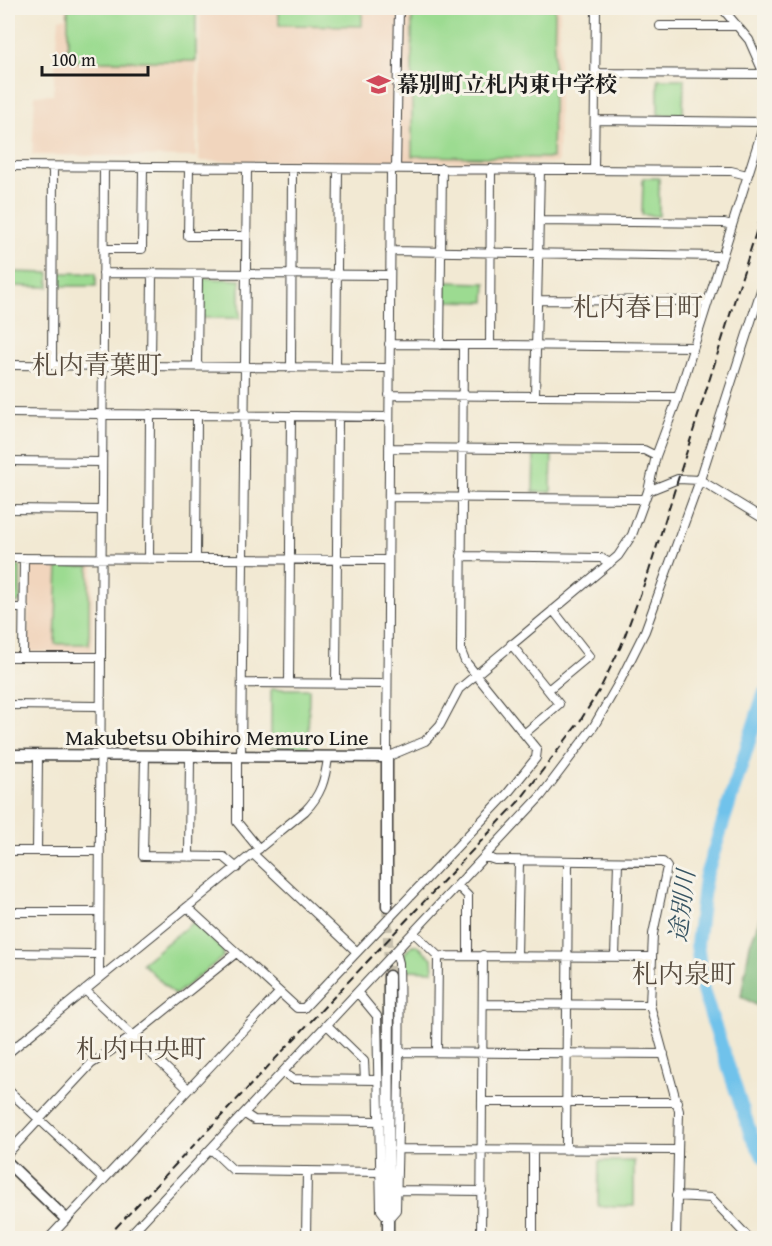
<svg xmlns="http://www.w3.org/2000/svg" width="772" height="1246" font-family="'Gentium Book Plus','Noto Serif JP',serif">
	<rect width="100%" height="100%" fill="#f7f3e8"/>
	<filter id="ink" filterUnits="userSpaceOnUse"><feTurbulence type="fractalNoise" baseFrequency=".0167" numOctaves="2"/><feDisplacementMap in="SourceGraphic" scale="12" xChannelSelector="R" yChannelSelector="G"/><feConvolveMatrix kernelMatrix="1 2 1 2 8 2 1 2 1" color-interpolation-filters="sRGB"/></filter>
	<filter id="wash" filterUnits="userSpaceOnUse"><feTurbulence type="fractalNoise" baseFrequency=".008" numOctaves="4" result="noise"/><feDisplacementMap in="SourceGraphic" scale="24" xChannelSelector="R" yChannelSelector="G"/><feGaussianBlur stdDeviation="1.35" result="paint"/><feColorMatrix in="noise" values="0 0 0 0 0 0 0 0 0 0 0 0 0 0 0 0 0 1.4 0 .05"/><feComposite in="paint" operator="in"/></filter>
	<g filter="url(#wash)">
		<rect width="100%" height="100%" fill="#f2e9d3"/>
		<!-- built -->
		<path fill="#f1d5bd" d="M66,8H197L196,157L32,155L35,95H53L59,19L66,17Z
			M200,8H560L558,163L199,161Z
			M28,564H93L92,652H28Z"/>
		<!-- green -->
		<path fill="#9cdb91" stroke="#5c7c56" stroke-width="1.5" d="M68,8H196V61H75L68,52Z
			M279,8H362V26L279,25Z
			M412,8H555L552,158L412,156Z
			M658,79H684L683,115H658Z
			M643,178H659V216L642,215Z
			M11,272L49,273V287L11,286Z
			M57,273H96V286H57Z
			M203,278L240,280V318H202Z
			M445,282L486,283L485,302L445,301Z
			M534,454H552L551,492H533Z
			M8,564L20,567V601L17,603H8Z
			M58,566H89V644H55Z
			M271,689H309L308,747H271Z
			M193,922L223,950V957L175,995L142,963Z
			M412,945H417L432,958L433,971L405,970L404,954Z
			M599,1161H634V1206H598Z"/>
		<!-- forest -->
		<path fill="#7dbb7b" stroke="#4c6c4c" stroke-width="1.5" d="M764,908V1010L741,996L750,944Z"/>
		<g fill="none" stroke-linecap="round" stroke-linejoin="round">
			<!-- river -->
			<path stroke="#6fc2eb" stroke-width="14" d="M764,694L705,879L697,944L703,991L751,1135L764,1157"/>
		</g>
	</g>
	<g filter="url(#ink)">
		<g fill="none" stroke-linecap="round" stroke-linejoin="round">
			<!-- major-tunnel -->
			<path stroke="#c7c0ae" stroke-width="10" stroke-dasharray="10 5" stroke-linecap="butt" d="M387,906L389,976"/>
			<defs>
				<path id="minor" d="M722,8L749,40L764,74
					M8,24L9,8
					M660,26H738
					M595,73L764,74
					M595,120L764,122
					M8,166L731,171L747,175
					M189,168L188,236H245
					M391,169L387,757L425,741L440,725L459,689L618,556L632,535L648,491L678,479L700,480L764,519
					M396,169L399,8
					M594,170L596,8
					M539,221L724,223L732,225
					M103,249H142L143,167
					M390,251L722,256
					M103,273L390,275
					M538,300L698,301L707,304
					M389,344L693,347
					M440,345L442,168
					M490,345L491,169
					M52,364L53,167
					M8,365L389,368
					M151,365L152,274
					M197,366L198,274
					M291,367L292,169
					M336,367L338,169
					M389,395L678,397
					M535,396L540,170
					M8,413L389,417
					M389,448L644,450L656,456
					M8,461L102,462
					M648,491L656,456L678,397L764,124
					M389,497L643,499
					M8,509L101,510
					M461,556L601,558L610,563
					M8,558L388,560
					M149,559L150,414
					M196,559L197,415
					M8,608H24
					M511,644L559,704L524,734
					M8,657H100
					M23,657L24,558
					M242,683L387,684
					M289,683L291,416
					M336,683L338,417
					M548,690L589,656L553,610
					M8,705L99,706
					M145,756L143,856L224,857L237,868
					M237,757V822L259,849
					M241,757L247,168
					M8,851H98
					M37,851L38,756
					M253,854L357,952
					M189,857L190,756
					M486,857L495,860L663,862L667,867L653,934L650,1005L679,1111L676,1238
					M458,886L468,896V956
					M187,907L297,1008H304L507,794L536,758L537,750L465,661L461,651L463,345
					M8,912H98
					M414,933L438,956L651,957
					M8,953L98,954
					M517,956L519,861
					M615,957L618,862
					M99,979L104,167
					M85,990L188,1089
					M358,993L377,1016L381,1210L388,1219L396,1210C398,1127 401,1046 399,963L396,952
					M483,1004L650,1005
					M328,1026L364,1061L365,1080
					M401,1052L664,1054
					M437,1052L438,956
					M8,1053L305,811C321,795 325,780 328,758
					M284,1073L293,1079L378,1080
					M8,1090L103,1179
					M483,1102H678
					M245,1114L254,1120L381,1121
					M211,1149L233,1170L381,1172
					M397,1149L678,1150
					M566,1150L568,861
					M8,1153L91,1064L133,1036L236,953
					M396,1190L482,1191
					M676,1196L711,1198L749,1238
					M8,1237L9,1238
					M49,1238L279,993
					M127,1238L541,796L594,726L621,679L645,631L700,480L764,281
					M306,1238L307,1171
					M481,1238L483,955
					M533,1238V1150"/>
				<path id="major" d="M8,755L387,757V906
					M8,1163L66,1219
					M388,1238L389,976"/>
			</defs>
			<!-- minor casing -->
			<use href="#minor" stroke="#3c3b37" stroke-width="10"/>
			<!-- major casing -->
			<use href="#major" stroke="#3c3b37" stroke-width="13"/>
			<!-- minor -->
			<use href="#minor" stroke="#fff" stroke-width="8"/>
			<!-- major -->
			<use href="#major" stroke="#fff" stroke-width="10"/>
			<!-- rail -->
			<path stroke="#1c1c1c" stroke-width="2" stroke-dasharray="9 4.5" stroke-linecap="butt" d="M106,1238L520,800L580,721L599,691L621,646L649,571L764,207"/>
		</g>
	</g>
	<!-- icons -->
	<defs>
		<symbol id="school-bare" viewBox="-9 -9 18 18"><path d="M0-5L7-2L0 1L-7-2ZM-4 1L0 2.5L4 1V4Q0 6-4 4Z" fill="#d1495b" stroke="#f7f3e8" stroke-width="2.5" paint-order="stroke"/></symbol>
	</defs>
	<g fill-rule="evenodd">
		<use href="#school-bare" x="362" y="68" width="33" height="33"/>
	</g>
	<g text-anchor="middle" stroke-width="6" stroke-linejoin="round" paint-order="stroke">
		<!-- poi labels -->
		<g font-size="22" font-weight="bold" fill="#1c1c1c" stroke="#f7f3e8" text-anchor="start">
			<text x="397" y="92">幕別町立札内東中学校</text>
		</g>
		<!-- street labels -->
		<g font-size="22" fill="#1c1c1c" stroke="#f7f3e8">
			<text x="217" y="745">Makubetsu Obihiro Memuro Line</text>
		</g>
		<!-- water labels -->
		<g font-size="24" font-style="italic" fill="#395664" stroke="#f7f3e8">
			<text transform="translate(682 906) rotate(-83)" y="8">途別川</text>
		</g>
		<!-- quarter labels -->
		<g font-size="26" fill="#564a3d" stroke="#f7f3e8">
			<text x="638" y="316">札内春日町</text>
			<text x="97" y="374">札内青葉町</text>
			<text x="684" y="983">札内泉町</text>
			<text x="141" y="1058">札内中央町</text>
		</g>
	</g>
	<!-- margin -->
	<rect width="772" height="1246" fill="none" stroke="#f7f3e8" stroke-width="30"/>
	<!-- scale -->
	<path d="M42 66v9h106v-9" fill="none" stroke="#1c1c1c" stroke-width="3"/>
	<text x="51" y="66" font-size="18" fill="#1c1c1c" stroke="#f7f3e8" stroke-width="4.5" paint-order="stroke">100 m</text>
</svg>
